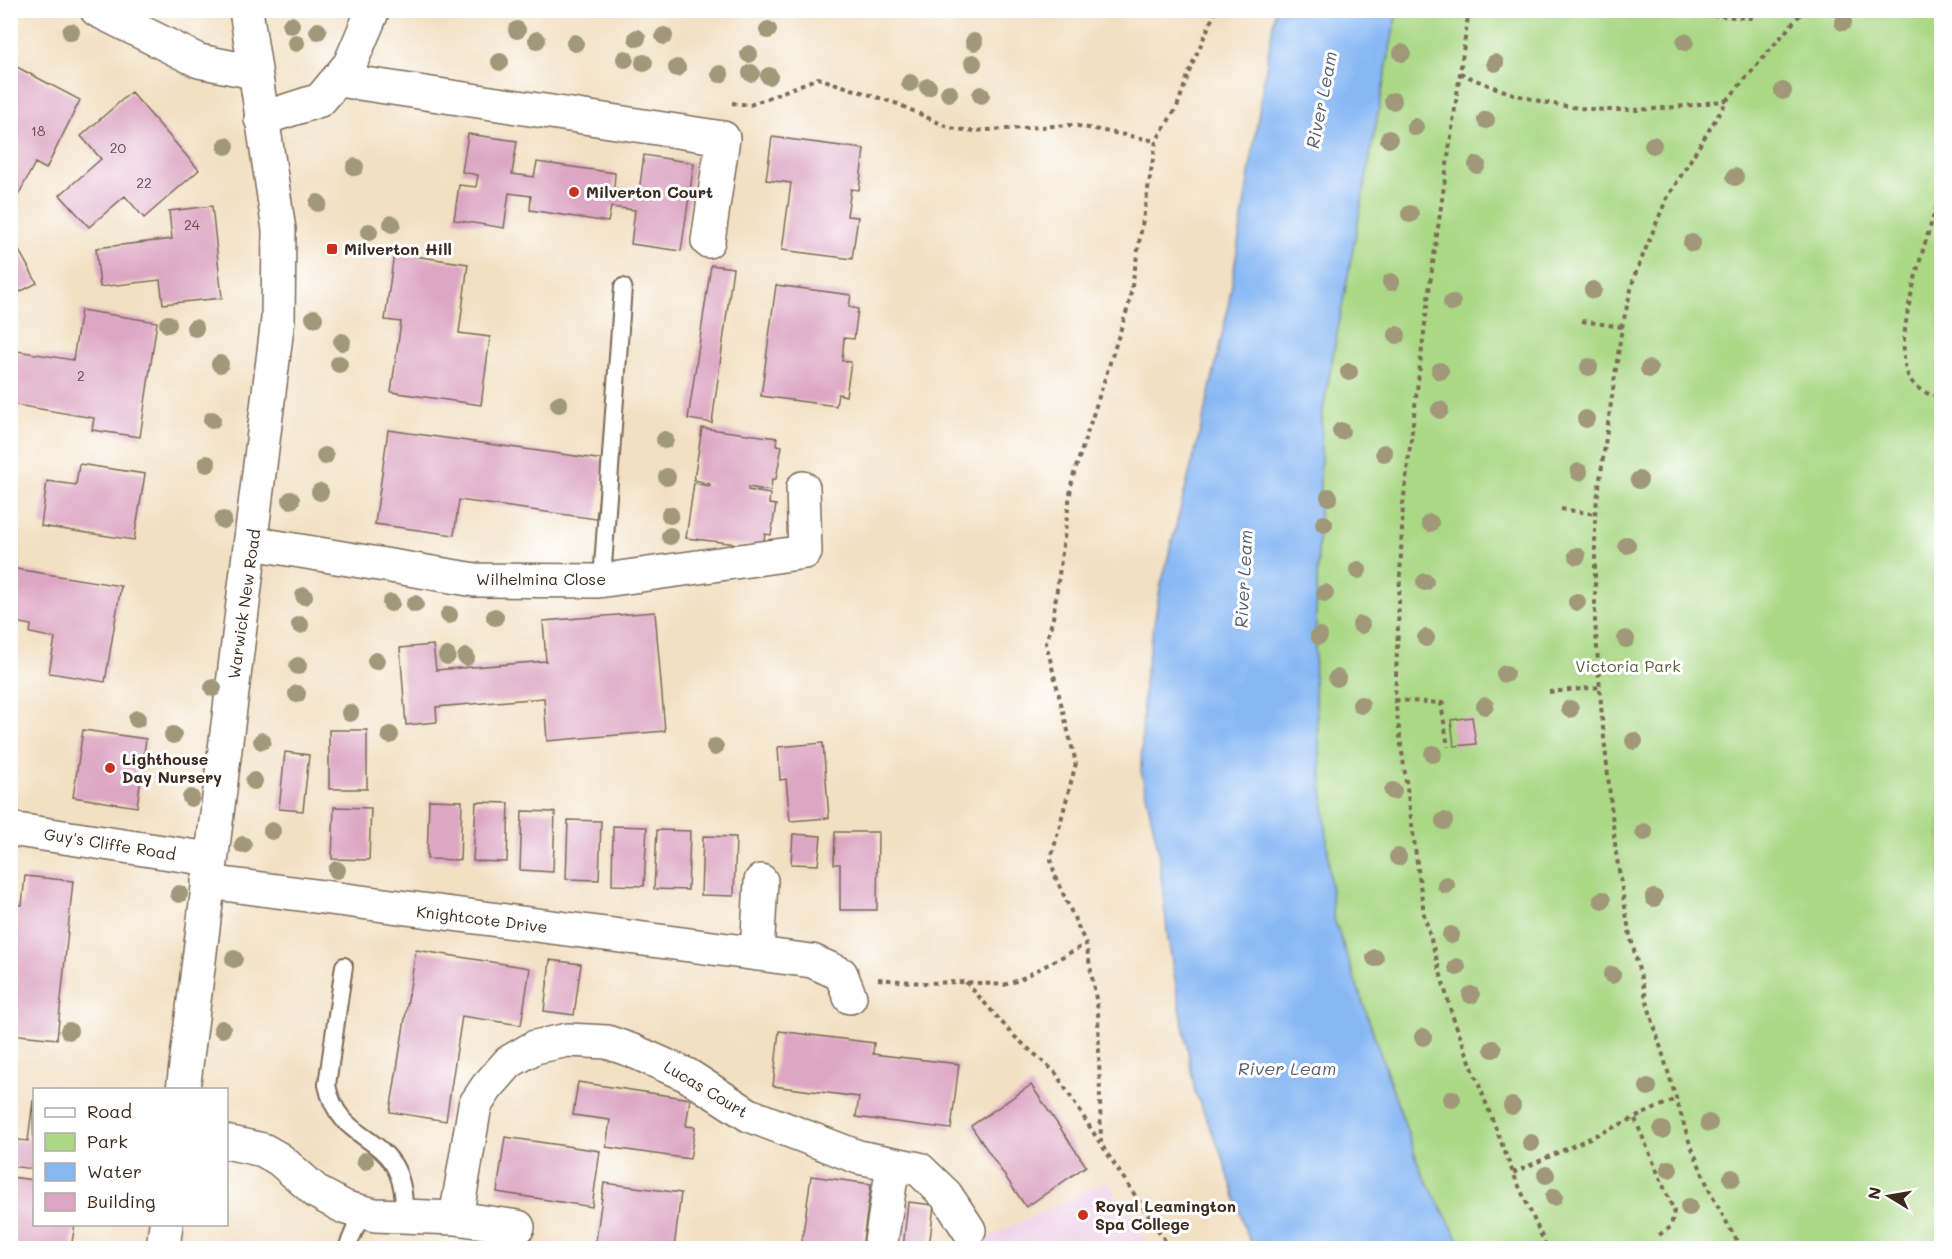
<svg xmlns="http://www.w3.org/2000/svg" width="1952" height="1259" font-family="Mali,sans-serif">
	<rect width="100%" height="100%" fill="#fff"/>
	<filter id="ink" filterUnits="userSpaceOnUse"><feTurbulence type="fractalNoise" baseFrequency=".0167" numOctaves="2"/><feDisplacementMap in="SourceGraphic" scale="12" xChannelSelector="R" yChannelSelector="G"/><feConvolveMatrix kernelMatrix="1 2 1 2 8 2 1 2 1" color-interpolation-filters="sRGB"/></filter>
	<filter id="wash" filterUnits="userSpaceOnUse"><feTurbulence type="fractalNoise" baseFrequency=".008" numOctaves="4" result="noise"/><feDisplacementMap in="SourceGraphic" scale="24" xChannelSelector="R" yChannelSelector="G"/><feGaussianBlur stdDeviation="1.35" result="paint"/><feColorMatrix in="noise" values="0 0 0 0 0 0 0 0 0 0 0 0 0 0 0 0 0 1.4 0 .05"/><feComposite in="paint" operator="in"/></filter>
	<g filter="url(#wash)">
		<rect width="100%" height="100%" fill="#f2e0c3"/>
		<!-- built -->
		<path fill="#eed0e8" d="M1107,1181L1150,1248H966Z"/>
		<!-- green -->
		<path fill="#aad885" stroke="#728152" stroke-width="1.5" d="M1397,11H1941V1248H1463L1420,1169L1333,916L1314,683L1322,415Z"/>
		<!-- water -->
		<path fill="#87b8f4" stroke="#617189" stroke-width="1.5" d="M1275,11H1397L1322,415L1314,683L1333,916L1420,1169L1463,1248H1254L1246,1232L1222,1155L1195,1092L1168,939L1158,848L1141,771L1144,682L1160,589L1206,408L1228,308Z"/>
		<g id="blocks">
			<!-- building -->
			<path fill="#dda7c4" d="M15,66L80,100L46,169L35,163L14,203L10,201V76Z
				M131,92L199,170L144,218L125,196L89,227L60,195L101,159L81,136Z
				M468,134L517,141L512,174L534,177L537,162L615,173L614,188L639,192L644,155L694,163L681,251L631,244L635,210L611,207L608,222L530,210L531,196L509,193L504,228L454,220L459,185L476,187L478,175L462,172Z
				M772,137L864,149L859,190L851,189L847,216L858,217L852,259L782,250L791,183L766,180Z
				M212,206L222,298L163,304L160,280L100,287L96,248L172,239L169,211Z
				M10,234L37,283L10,297Z
				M394,253L468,264L459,333L490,337L481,405L391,392L401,322L385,320Z
				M711,265L733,268L712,423L688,419Z
				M776,285L851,295L849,307L858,309L854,339L844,338L842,361L851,362L846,396L838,394L836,406L761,396Z
				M81,310L157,322L140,437L92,430L94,418L10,404L17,351L73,360Z
				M702,428L777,438V445L782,446L776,479H772L771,491L748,487V490L770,494L769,504L776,505L771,535L765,534L763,547L686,538L694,483L710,486V484L694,480Z
				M388,430L604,460L596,519L459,500L454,535L375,524Z
				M79,464L145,474L134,540L41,526L47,481L76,485Z
				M10,568L121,586L105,682L49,673L55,638L30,633L31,625L10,621Z
				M655,612L665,731L547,741L544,698L436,707L437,722L406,725L400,648L433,645L436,670L546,661L543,621Z
				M1472,717L1476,744L1454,746L1451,720Z
				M83,730L146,739L137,807L73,797Z
				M329,730H367V789H329Z
				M823,743L829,818L790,821L786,779L780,780L778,747Z
				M285,752L309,755L303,811L279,809Z
				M429,800L462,801L460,860L427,859Z
				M476,802L509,803L507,862L473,861Z
				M334,807L371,808L369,860L332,859Z
				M522,811L555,812L553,872L520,870Z
				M568,820L601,821L599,880L566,879Z
				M613,826L647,827L644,886L612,885Z
				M657,830L690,831L688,890L654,889Z
				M835,832H878L877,910H840V864H834Z
				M793,834L821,836L818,865L791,864Z
				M703,836L736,837L734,896L701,895Z
				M25,876L73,881L57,1039L10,1034V904L22,905Z
				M416,950L530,968L521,1025L462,1016L446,1121L390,1112Z
				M550,960L581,964L574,1015L544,1011Z
				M779,1031L874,1043L873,1054L959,1064L951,1129L856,1117L859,1097L773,1086Z
				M578,1082L690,1099L686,1126L695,1127L690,1159L606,1147L610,1120L573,1115Z
				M1031,1085L1086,1166L1026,1207L971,1126Z
				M33,1100L34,1169L10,1166V1139L28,1141Z
				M505,1137L600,1151L592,1207L497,1192Z
				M811,1176L871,1184L862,1248H801Z
				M10,1177L34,1180V1224H75L71,1248H10Z
				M604,1183L681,1193L674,1248H595Z
				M908,1202L934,1205L929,1248H903Z"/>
		</g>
	</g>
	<g filter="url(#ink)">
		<use href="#blocks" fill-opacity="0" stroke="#7b6a58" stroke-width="1.5"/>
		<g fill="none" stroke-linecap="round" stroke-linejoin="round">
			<defs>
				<path id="service" d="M602,580L623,287
					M344,966L327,1085C341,1153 407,1127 404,1216
					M347,1248L362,1212"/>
				<path id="minor" d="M97,10L199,61L254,72
					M339,80L723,138L708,241
					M261,119L320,100L350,64L373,10
					M252,543L475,580L598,581L805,552L803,488
					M10,829L210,859
					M208,882L812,961L841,974L850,997
					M757,954L761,881
					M226,1142L263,1150L279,1159L318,1193L346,1208L375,1215L456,1218L518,1227
					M456,1218L475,1105L487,1087L509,1062L535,1047L568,1040L607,1042L633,1051L687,1075L749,1115L858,1157L919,1169L946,1195L969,1230
					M880,1248L893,1165"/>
				<path id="tertiary" d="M183,1090L278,319L279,230L246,10
					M163,1248L166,1224"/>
			</defs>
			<!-- service casing -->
			<use href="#service" stroke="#7b6a58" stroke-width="20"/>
			<!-- minor casing -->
			<use href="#minor" stroke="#7b6a58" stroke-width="36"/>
			<!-- tertiary casing -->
			<use href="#tertiary" stroke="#7b6a58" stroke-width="36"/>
			<!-- path -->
			<path stroke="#7b6a58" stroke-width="4" stroke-dasharray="4.5 4.5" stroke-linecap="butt" d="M1469,10L1429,291L1403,505L1395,700L1424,914L1452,1015L1513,1173L1547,1248
				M1631,10L1751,18L1752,10
				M1460,73C1555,117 1626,116 1727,100
				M732,103L750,105L818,78L898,104L950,128L972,131L1073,125L1156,141
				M1942,189C1930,230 1888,343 1910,379C1916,389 1930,396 1942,398
				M1582,321L1622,327
				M1561,509L1595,514
				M1549,692L1601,687
				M1395,700L1441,703L1448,747
				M1441,703L1448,702
				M878,979L922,983L966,982L1004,985L1019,980L1086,944
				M966,982L1014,1036L1055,1072L1100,1143
				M1635,1119L1674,1211L1671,1227L1659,1235
				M1513,1173L1676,1099
				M1170,1248L1101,1144L1098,1010L1086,944L1055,876L1051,859L1076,763L1046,643L1053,618L1072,480L1129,304L1156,141L1177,107L1191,67L1216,10
				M1741,1248L1711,1194L1689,1141L1649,1009L1629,931L1616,853L1602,718L1595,620V514L1622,327L1634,277L1666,200L1728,99L1804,10"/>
			<!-- service -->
			<use href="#service" stroke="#fff" stroke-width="16"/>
			<!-- minor -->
			<use href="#minor" stroke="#fff" stroke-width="33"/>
			<!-- tertiary -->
			<use href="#tertiary" stroke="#fff" stroke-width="33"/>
		</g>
		<!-- trees -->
		<g fill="#a09879">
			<circle cx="1843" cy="22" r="9"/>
			<circle cx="291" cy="25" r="9"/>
			<circle cx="517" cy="30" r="9"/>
			<circle cx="768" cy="30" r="9"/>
			<circle cx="318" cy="31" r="9"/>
			<circle cx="71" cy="32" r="9"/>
			<circle cx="664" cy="36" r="9"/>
			<circle cx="637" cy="38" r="9"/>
			<circle cx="537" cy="40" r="9"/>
			<circle cx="974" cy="42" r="9"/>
			<circle cx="1685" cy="42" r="9"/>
			<circle cx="296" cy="43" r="9"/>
			<circle cx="575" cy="43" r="9"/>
			<circle cx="1402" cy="53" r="9"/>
			<circle cx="749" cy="54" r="9"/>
			<circle cx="625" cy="59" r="9"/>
			<circle cx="500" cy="62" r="9"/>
			<circle cx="644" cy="63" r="9"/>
			<circle cx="973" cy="63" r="9"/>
			<circle cx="1495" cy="63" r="9"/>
			<circle cx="677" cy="68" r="9"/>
			<circle cx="751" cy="73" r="9"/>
			<circle cx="720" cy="74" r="9"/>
			<circle cx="769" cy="76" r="9"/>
			<circle cx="910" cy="83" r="9"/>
			<circle cx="928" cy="87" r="9"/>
			<circle cx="1783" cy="91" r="9"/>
			<circle cx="949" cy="93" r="9"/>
			<circle cx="981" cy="95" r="9"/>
			<circle cx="1393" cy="101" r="9"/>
			<circle cx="1486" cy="120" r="9"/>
			<circle cx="1415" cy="127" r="9"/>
			<circle cx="1389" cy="139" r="9"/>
			<circle cx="1653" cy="145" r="9"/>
			<circle cx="226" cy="146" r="9"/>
			<circle cx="1477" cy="165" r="9"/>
			<circle cx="355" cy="167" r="9"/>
			<circle cx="1735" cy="177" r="9"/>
			<circle cx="318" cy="203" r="9"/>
			<circle cx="1410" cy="214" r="9"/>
			<circle cx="392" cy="224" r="9"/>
			<circle cx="369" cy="232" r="9"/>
			<circle cx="1692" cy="243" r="9"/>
			<circle cx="1391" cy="282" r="9"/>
			<circle cx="1593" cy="290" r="9"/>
			<circle cx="1452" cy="303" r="9"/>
			<circle cx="314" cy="318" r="9"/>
			<circle cx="168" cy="324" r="9"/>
			<circle cx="195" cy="328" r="9"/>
			<circle cx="1397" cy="335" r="9"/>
			<circle cx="342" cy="342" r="9"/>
			<circle cx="220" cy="364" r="9"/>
			<circle cx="339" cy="364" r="9"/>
			<circle cx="1589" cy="367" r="9"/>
			<circle cx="1649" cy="369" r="9"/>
			<circle cx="1440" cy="371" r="9"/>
			<circle cx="1349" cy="372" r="9"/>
			<circle cx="559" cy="404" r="9"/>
			<circle cx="1440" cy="410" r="9"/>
			<circle cx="1586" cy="419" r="9"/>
			<circle cx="212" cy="420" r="9"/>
			<circle cx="1341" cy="431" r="9"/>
			<circle cx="665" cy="440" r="9"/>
			<circle cx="1384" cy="453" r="9"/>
			<circle cx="325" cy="456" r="9"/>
			<circle cx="207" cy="464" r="9"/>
			<circle cx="1579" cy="472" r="9"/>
			<circle cx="667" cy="477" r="9"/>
			<circle cx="1639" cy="480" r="9"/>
			<circle cx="320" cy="492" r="9"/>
			<circle cx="1329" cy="497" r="9"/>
			<circle cx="291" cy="500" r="9"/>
			<circle cx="670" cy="515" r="9"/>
			<circle cx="223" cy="520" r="9"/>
			<circle cx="1430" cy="523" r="9"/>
			<circle cx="1324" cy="524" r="9"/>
			<circle cx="670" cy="536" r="9"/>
			<circle cx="1627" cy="545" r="9"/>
			<circle cx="1577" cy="556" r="9"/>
			<circle cx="1358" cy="570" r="9"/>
			<circle cx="1425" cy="582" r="9"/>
			<circle cx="1325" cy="593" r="9"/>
			<circle cx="304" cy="596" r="9"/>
			<circle cx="1577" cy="602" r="9"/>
			<circle cx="391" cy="603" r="9"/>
			<circle cx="415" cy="604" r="9"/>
			<circle cx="449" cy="615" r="9"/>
			<circle cx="495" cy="617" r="9"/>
			<circle cx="300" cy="625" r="9"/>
			<circle cx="1361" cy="625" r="9"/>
			<circle cx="1319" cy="636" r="9"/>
			<circle cx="1426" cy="638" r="9"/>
			<circle cx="1626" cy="639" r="9"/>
			<circle cx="447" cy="656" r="9"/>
			<circle cx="466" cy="657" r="9"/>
			<circle cx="376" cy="661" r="9"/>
			<circle cx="298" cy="666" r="9"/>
			<circle cx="1505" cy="674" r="9"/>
			<circle cx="1337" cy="678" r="9"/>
			<circle cx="213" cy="688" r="9"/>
			<circle cx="297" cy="694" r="9"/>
			<circle cx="1361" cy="705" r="9"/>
			<circle cx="1485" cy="706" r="9"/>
			<circle cx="1570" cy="709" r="9"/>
			<circle cx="350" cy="713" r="9"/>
			<circle cx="137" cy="719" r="9"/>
			<circle cx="173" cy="735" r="9"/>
			<circle cx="390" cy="735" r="9"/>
			<circle cx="262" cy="741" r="9"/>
			<circle cx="1634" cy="741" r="9"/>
			<circle cx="715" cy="747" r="9"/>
			<circle cx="1433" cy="754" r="9"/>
			<circle cx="254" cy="781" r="9"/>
			<circle cx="1393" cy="791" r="9"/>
			<circle cx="191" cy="798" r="9"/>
			<circle cx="1444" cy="821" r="9"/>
			<circle cx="272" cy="831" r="9"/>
			<circle cx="1644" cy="832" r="9"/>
			<circle cx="243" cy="845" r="9"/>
			<circle cx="1398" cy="857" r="9"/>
			<circle cx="337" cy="870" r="9"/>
			<circle cx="1446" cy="885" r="9"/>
			<circle cx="179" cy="894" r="9"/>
			<circle cx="1654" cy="898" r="9"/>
			<circle cx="1602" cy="900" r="9"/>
			<circle cx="1451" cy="935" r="9"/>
			<circle cx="1375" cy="958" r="9"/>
			<circle cx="234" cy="959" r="9"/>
			<circle cx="1457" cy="967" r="9"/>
			<circle cx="1612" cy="975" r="9"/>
			<circle cx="1471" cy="995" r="9"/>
			<circle cx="222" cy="1029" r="9"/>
			<circle cx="69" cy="1031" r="9"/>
			<circle cx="1423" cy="1037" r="9"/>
			<circle cx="1493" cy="1049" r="9"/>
			<circle cx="1648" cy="1087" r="9"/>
			<circle cx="1452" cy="1099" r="9"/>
			<circle cx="1512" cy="1106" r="9"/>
			<circle cx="1709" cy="1123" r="9"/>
			<circle cx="1662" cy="1130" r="9"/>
			<circle cx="1531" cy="1143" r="9"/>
			<circle cx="365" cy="1161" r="9"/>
			<circle cx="1669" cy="1169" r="9"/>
			<circle cx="1546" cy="1175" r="9"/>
			<circle cx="1732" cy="1178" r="9"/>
			<circle cx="1554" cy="1197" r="9"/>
			<circle cx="1689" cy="1207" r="9"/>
		</g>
	</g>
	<!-- markers -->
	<g fill="#c8321e" stroke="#fff" stroke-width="2">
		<circle cx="574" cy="192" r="6"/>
		<rect x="326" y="243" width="12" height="12" rx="3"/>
		<circle cx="110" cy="768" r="6"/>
		<circle cx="1083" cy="1215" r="6"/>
	</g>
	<g text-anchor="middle" stroke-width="6" stroke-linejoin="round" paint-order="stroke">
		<!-- number labels -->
		<g font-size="14" fill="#644948">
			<text x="38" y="136">18</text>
			<text x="118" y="153">20</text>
			<text x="144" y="188">22</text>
			<text x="192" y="230">24</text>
			<text x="81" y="381">2</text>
		</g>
		<!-- poi labels -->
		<g font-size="16" font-weight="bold" fill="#3b2a1e" stroke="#fff" text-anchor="start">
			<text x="586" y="198">Milverton Court</text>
			<text x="344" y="255">Milverton Hill</text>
			<text x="122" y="765">Lighthouse<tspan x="122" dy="18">Day Nursery</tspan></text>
			<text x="1095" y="1212">Royal Leamington<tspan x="1095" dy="18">Spa College</tspan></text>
		</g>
		<!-- street labels -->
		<g font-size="16" fill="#3b2a1e" stroke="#fff">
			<text x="541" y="585">Wilhelmina Close</text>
			<text transform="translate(244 604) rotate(-82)" y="6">Warwick New Road</text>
			<text transform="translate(110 844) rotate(9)" y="6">Guy's Cliffe Road</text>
			<text transform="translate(482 919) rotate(7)" y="6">Knightcote Drive</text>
			<text transform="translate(706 1089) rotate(31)" y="6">Lucas Court</text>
		</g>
		<!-- park labels -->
		<g font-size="16" fill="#5c5e3d" stroke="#fff">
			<text x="1628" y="672">Victoria Park</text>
		</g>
		<!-- water labels -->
		<g font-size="18" font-style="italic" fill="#565c69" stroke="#fff">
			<text transform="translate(1322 100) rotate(-79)" y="6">River Leam</text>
			<text transform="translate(1244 579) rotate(-87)" y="6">River Leam</text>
			<text x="1287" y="1075">River Leam</text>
		</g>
	</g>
	<!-- margin -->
	<rect width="1952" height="1259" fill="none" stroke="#fff" stroke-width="36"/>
	<!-- legend -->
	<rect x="33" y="1088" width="195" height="138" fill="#ffffff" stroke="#b1aaa5" stroke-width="1.5"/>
	<rect x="45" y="1108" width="30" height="9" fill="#ffffff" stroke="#b1aaa5" stroke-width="1.5"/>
	<text x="87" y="1118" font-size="18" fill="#3b2a1e">Road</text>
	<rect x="45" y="1133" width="30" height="18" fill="#aad885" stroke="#b1aaa5" stroke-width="1.5"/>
	<text x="87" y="1148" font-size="18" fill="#3b2a1e">Park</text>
	<rect x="45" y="1163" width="30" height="18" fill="#87b8f4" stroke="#b1aaa5" stroke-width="1.5"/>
	<text x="87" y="1178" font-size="18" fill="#3b2a1e">Water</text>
	<rect x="45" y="1193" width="30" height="18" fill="#dda7c4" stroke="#b1aaa5" stroke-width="1.5"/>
	<text x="87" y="1208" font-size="18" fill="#3b2a1e">Building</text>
	<!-- north arrow -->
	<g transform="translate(1889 1196) rotate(281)" stroke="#ffffff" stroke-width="4.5" paint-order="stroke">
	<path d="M0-4.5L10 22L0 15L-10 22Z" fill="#3b2a1e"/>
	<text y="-9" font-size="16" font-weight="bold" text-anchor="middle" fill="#3b2a1e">N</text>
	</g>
</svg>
